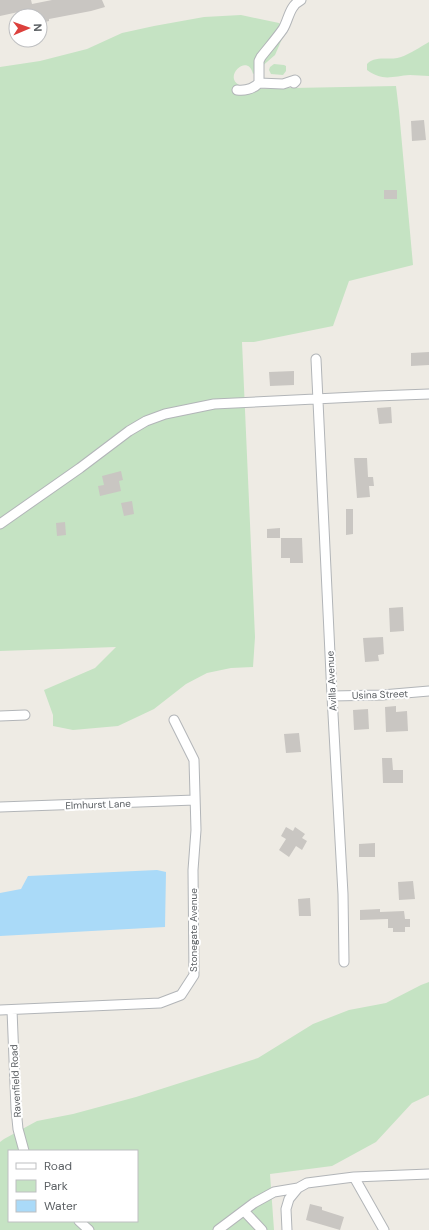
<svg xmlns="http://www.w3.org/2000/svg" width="429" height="1230" font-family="'DM Sans',sans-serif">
	<rect width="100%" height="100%" fill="#eeebe4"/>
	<!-- green -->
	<path fill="#c5e3c3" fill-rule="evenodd" d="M241,15L279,23L285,32L275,55L253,74C248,52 221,78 241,86L238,89L396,86L399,111L413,265L349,281L333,326L254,342H242L255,637L253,667L231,668L207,673L186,684L154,709L118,726L73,730L53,726V715L44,690L95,668L116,647L0,651V67L40,61L87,49L122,33L154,26L204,17Z
		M429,42V76C423,76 416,75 410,75C393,76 383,82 367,70V64C376,55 389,61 401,57C410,54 420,47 429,42Z
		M274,64L284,65L286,66V71L283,75L271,74L269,70L270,67Z
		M429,982V1095L412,1103L376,1142L332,1166L270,1174L274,1230H0V1142L4,1139L37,1121L73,1114L136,1097L258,1058L313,1024L349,1010L386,1003L421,985ZM9,1151H137V1221H9Z"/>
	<!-- water -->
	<path fill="#aadaf8" d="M157,870L166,872L165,927L0,936V893L21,889L28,876Z"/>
	<!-- building -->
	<path fill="#c9c6c2" d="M0,0H31L32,4L52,0H102L105,7L91,11L49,19V21L40,23V16H24L23,11L0,16Z
		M424,120L426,140L412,141L411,121Z
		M384,190H397V199H384Z
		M429,352V365L411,366V353Z
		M294,371V385L270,386L269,372Z
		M391,407L392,423L379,424L377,408Z
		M354,458H367L368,477H373L374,486H369L370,497L357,498Z
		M121,471L123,480L119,481L121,491L100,496L98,486L104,485L102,476Z
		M132,501L134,514L124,516L121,503Z
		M346,509H353V534L346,535Z
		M65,522L66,535L57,536L56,523Z
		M280,528V538H267V529Z
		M281,538H302L303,563H290V558H281Z
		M403,607L404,631L390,632L389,608Z
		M383,637L384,654L378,655L379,661L365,662L363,638Z
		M396,706V712L407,711L408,731L386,732L385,707Z
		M368,709L369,729L354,730L353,710Z
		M299,733L301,752L286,753L284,734Z
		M382,758H392L393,770H403V783H383Z
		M286,827L293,831L295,827L305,834L302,838L307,841L302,850L296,846L289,857L279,850L286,839L281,836Z
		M375,843V857H359V844Z
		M413,881L415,899L399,900L398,882Z
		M310,898L311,916H299L298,899Z
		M380,909V912L404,911L405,919H410V927H405V932H393V928H388V919L360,920V910Z
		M310,1204L322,1207V1210L344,1217L340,1230L306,1220Z"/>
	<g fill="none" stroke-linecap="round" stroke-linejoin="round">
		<defs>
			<path id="minor" d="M259,83L283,84L295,80L296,81L294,83L293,81
				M237,90C246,91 253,89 259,83V61L261,57C268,48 276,39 283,29C289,19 289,6 301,0
				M316,359L332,696L343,894L344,962
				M0,524L80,468L129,431L146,421L165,414L214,404L376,396L429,394
				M332,696L382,695L429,691
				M0,716L25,715
				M0,807L195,800
				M0,1010L160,1003L181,995L194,975L193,870L196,830L194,760L174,720
				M12,1010L16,1109L18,1129L24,1151
				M354,1177L384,1230
				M244,1211L262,1230
				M79,1221L89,1230
				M218,1230L254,1203L274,1192L298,1188
				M287,1230L286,1209L289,1199L298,1188L307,1183L354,1177L429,1174"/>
		</defs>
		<!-- minor casing -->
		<use href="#minor" stroke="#b2b5b8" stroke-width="11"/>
		<!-- minor -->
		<use href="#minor" stroke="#fff" stroke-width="9"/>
	</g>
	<g text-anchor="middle" stroke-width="4" stroke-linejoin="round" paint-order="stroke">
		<!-- street labels -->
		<g font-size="10" fill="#5c6064" stroke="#fff">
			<text transform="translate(331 681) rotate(-93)" y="4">Avilla Avenue</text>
			<text transform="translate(380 694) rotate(-2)" y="4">Usina Street</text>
			<text transform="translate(98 804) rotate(-2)" y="4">Elmhurst Lane</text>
			<text transform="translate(193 930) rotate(-90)" y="4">Stonegate Avenue</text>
			<text transform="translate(15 1081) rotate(-93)" y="4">Ravenfield Road</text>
		</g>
	</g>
	<!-- legend -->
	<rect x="8" y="1150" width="130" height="72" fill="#ffffff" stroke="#bebfc1"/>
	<rect x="16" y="1163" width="20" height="6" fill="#ffffff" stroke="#bebfc1"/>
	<text x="44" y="1170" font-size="12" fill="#5c6064">Road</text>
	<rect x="16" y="1180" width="20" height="12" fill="#c5e3c3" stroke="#bebfc1"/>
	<text x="44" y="1190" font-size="12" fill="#5c6064">Park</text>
	<rect x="16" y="1200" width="20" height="12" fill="#aadaf8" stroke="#bebfc1"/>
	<text x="44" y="1210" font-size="12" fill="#5c6064">Water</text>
	<!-- north arrow -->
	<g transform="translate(28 28) rotate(88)"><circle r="19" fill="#ffffff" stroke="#bebfc1"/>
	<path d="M0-3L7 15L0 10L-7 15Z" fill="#dc403c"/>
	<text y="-6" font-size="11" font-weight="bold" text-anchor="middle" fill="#5c6064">N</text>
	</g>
</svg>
